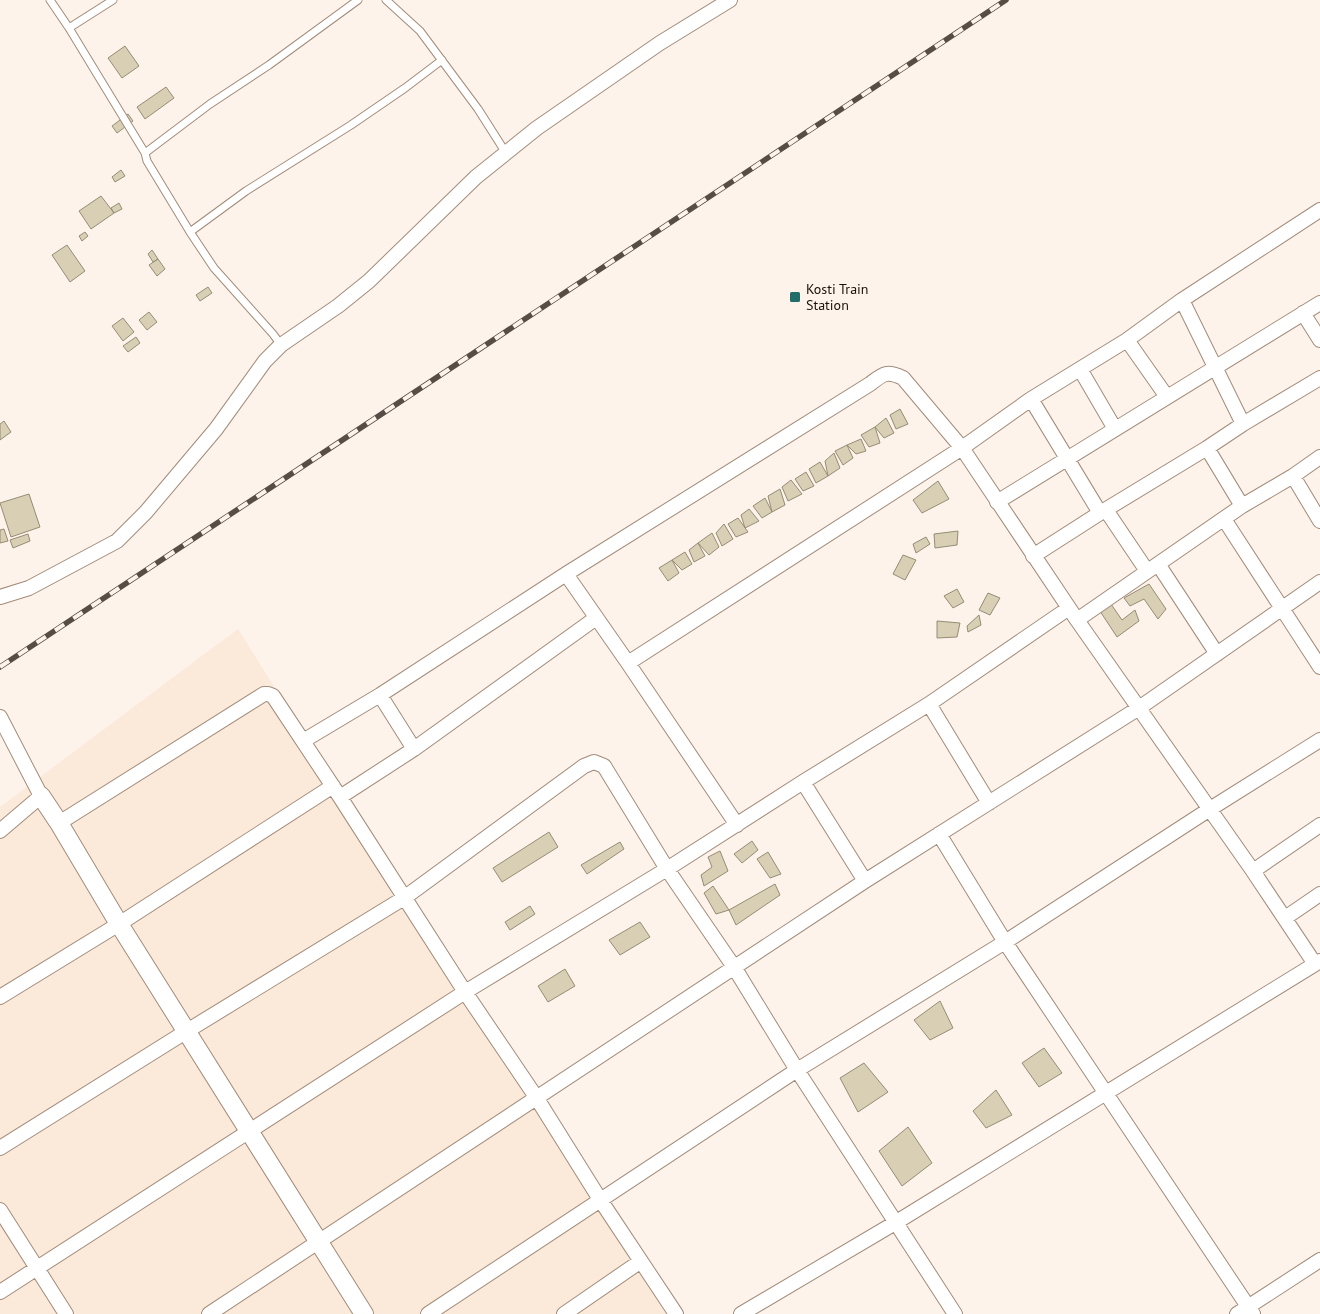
<svg xmlns="http://www.w3.org/2000/svg" width="1320" height="1314" font-family="'PT Sans',sans-serif">
	<rect width="100%" height="100%" fill="#fdf3eb"/>
	<!-- built -->
	<path fill="#fbe9da" d="M238,629L666,1314H0V807Z"/>
	<!-- building -->
	<path fill="#d9cfb5" stroke="#968c74" d="M125,46L139,66L122,78L108,58Z
		M166,87L174,98L145,119L137,107Z
		M128,114L133,121L117,133L112,126Z
		M121,170L125,176L115,182L112,177Z
		M101,196L114,213L91,229L79,211Z
		M119,203L122,209L114,213L111,208Z
		M85,232L88,236L82,241L79,236Z
		M67,245L85,271L70,282L52,255Z
		M152,250L158,259L153,262L148,254Z
		M158,259L165,269L157,276L149,265Z
		M208,287L212,293L200,301L196,295Z
		M149,312L157,322L147,330L139,320Z
		M123,318L134,332L123,341L112,326Z
		M136,337L140,343L128,352L123,346Z
		M900,409L908,424L896,429L890,415Z
		M886,418L894,433L884,438L875,427Z
		M4,421L11,432L0,440V424Z
		M875,427L880,443L869,447L861,435Z
		M861,439L866,451L856,454L847,445Z
		M847,445L853,458L843,465L835,451Z
		M834,453L840,468L828,476L825,461Z
		M820,462L828,476L816,483L809,469Z
		M806,472L814,486L803,491L795,479Z
		M791,480L802,494L788,501L782,487Z
		M938,481L949,499L922,513L913,500Z
		M780,489L785,505L772,512L768,496Z
		M29,494L40,527L11,537L0,503Z
		M765,498L772,512L762,518L753,506Z
		M749,509L759,521L745,528L741,515Z
		M738,518L748,532L736,537L728,524Z
		M724,524L733,539L722,546L716,533Z
		M4,529L8,541L0,543V530Z
		M958,531L957,545L935,548L934,534Z
		M712,533L719,547L709,555L698,543Z
		M28,534L30,541L13,548L10,540Z
		M926,537L930,544L916,553L913,544Z
		M698,543L705,556L694,562L689,550Z
		M685,552L692,564L682,570L672,560Z
		M903,555L916,560L905,580L893,574Z
		M672,560L679,573L668,581L659,568Z
		M1149,584L1166,609L1158,619L1144,599L1130,606L1124,598Z
		M957,589L964,602L953,608L944,596Z
		M988,593L1000,598L990,615L979,610Z
		M1104,594L1122,620L1135,610L1139,621L1117,637L1094,602Z
		M979,615L981,625L968,632L967,626Z
		M937,621L960,623L957,637L937,638Z
		M549,832L558,847L502,882L493,868Z
		M752,841L758,850L742,863L734,854Z
		M620,842L624,849L587,874L581,865Z
		M720,851L728,871L704,886L701,875L712,867L708,857Z
		M768,852L781,874L770,878L757,859Z
		M775,884L780,895L736,925L729,910Z
		M713,886L729,910L716,914L704,893Z
		M530,906L535,914L510,930L505,922Z
		M640,922L650,937L620,955L609,940Z
		M565,969L575,986L548,1002L538,986Z
		M940,1001L953,1028L930,1040L914,1020Z
		M1044,1048L1062,1073L1039,1087L1022,1063Z
		M864,1063L888,1092L858,1112L840,1078Z
		M996,1090L1012,1115L986,1128L973,1111Z
		M908,1127L932,1163L902,1186L879,1151Z"/>
	<g fill="none" stroke-linecap="round" stroke-linejoin="round">
		<defs>
			<path id="service" d="M50,0L69,28L145,153L147,161L190,232L214,268L273,334L281,345
				M386,0L420,31L478,109L506,153
				M69,28L113,0
				M145,153L210,104L269,65L358,0
				M190,232L246,191L351,125L405,88L442,60"/>
			<path id="minor" d="M1182,300L1243,424
				M1303,313L1320,340
				M1127,340L1167,397
				M1080,369L1115,429
				M1031,399L1100,513
				M1207,448L1242,506
				M1293,476L1320,521
				M997,502L1320,303
				M1106,510L1147,571
				M1224,519L1320,667
				M1033,556L1100,513L1207,448L1243,424L1320,378
				M1158,564L1217,654
				M566,574L628,663L737,825
				M0,597L29,588L117,541L146,512L216,429L265,361L281,345L338,306L369,281L476,177L537,128L660,43L730,0
				M1077,620L1242,506L1293,476L1320,457
				M628,663L962,448L1031,399L1127,340L1182,300L1320,210
				M380,695L414,749
				M929,704L989,803
				M0,717L41,796L0,831
				M303,741L380,695L566,574L870,384C883,374 886,370 903,378L962,448L1077,620L1253,871L1315,964
				M803,782L865,881
				M340,797L414,749L596,618
				M59,823L264,694H268L273,696L340,797L465,992L536,1097L601,1201L676,1314
				M939,834L1005,942L1253,1314
				M1253,871L1320,825
				M1285,918L1320,894
				M0,997L119,924L333,786
				M0,1148L187,1031L404,898L584,766L594,762L604,766L667,869L734,967L797,1070L955,1314
				M0,1210L66,1314
				M0,1292L465,992L667,869L803,782L929,704L1069,608
				M209,1314L865,881L1139,708L1320,582
				M428,1314L797,1070L1005,942L1210,809L1320,740
				M564,1314L641,1261
				M741,1314L895,1223L1320,961
				M1237,1314L1320,1260"/>
			<path id="tertiary" d="M41,796L59,823L119,924L364,1314"/>
		</defs>
		<!-- service casing -->
		<use href="#service" stroke="#a28c7a" stroke-width="9"/>
		<!-- minor casing -->
		<use href="#minor" stroke="#a28c7a" stroke-width="16"/>
		<!-- tertiary casing -->
		<use href="#tertiary" stroke="#a28c7a" stroke-width="20"/>
		<!-- service -->
		<use href="#service" stroke="#fff" stroke-width="7"/>
		<!-- minor -->
		<use href="#minor" stroke="#fff" stroke-width="14"/>
		<!-- tertiary -->
		<use href="#tertiary" stroke="#fff" stroke-width="18"/>
		<defs>
			<path id="rail" d="M0,667L1006,0"/>
		</defs>
		<!-- rail casing -->
		<use href="#rail" stroke="#554d46" stroke-width="5.5"/>
		<!-- rail -->
		<use href="#rail" stroke="#fdf3eb" stroke-width="4" stroke-dasharray="11" stroke-linecap="butt"/>
	</g>
	<!-- markers -->
	<rect fill="#236d69" stroke="#fdf3eb" stroke-width="2" x="789" y="291" width="12" height="12" rx="2.5"/>
	<g text-anchor="middle" stroke-width="5" stroke-linejoin="round" paint-order="stroke">
		<!-- poi labels -->
		<g font-size="14" fill="#19110a" stroke="#fdf3eb" text-anchor="start">
			<text x="806" y="294">Kosti Train<tspan x="806" dy="16">Station</tspan></text>
		</g>
	</g>
</svg>
